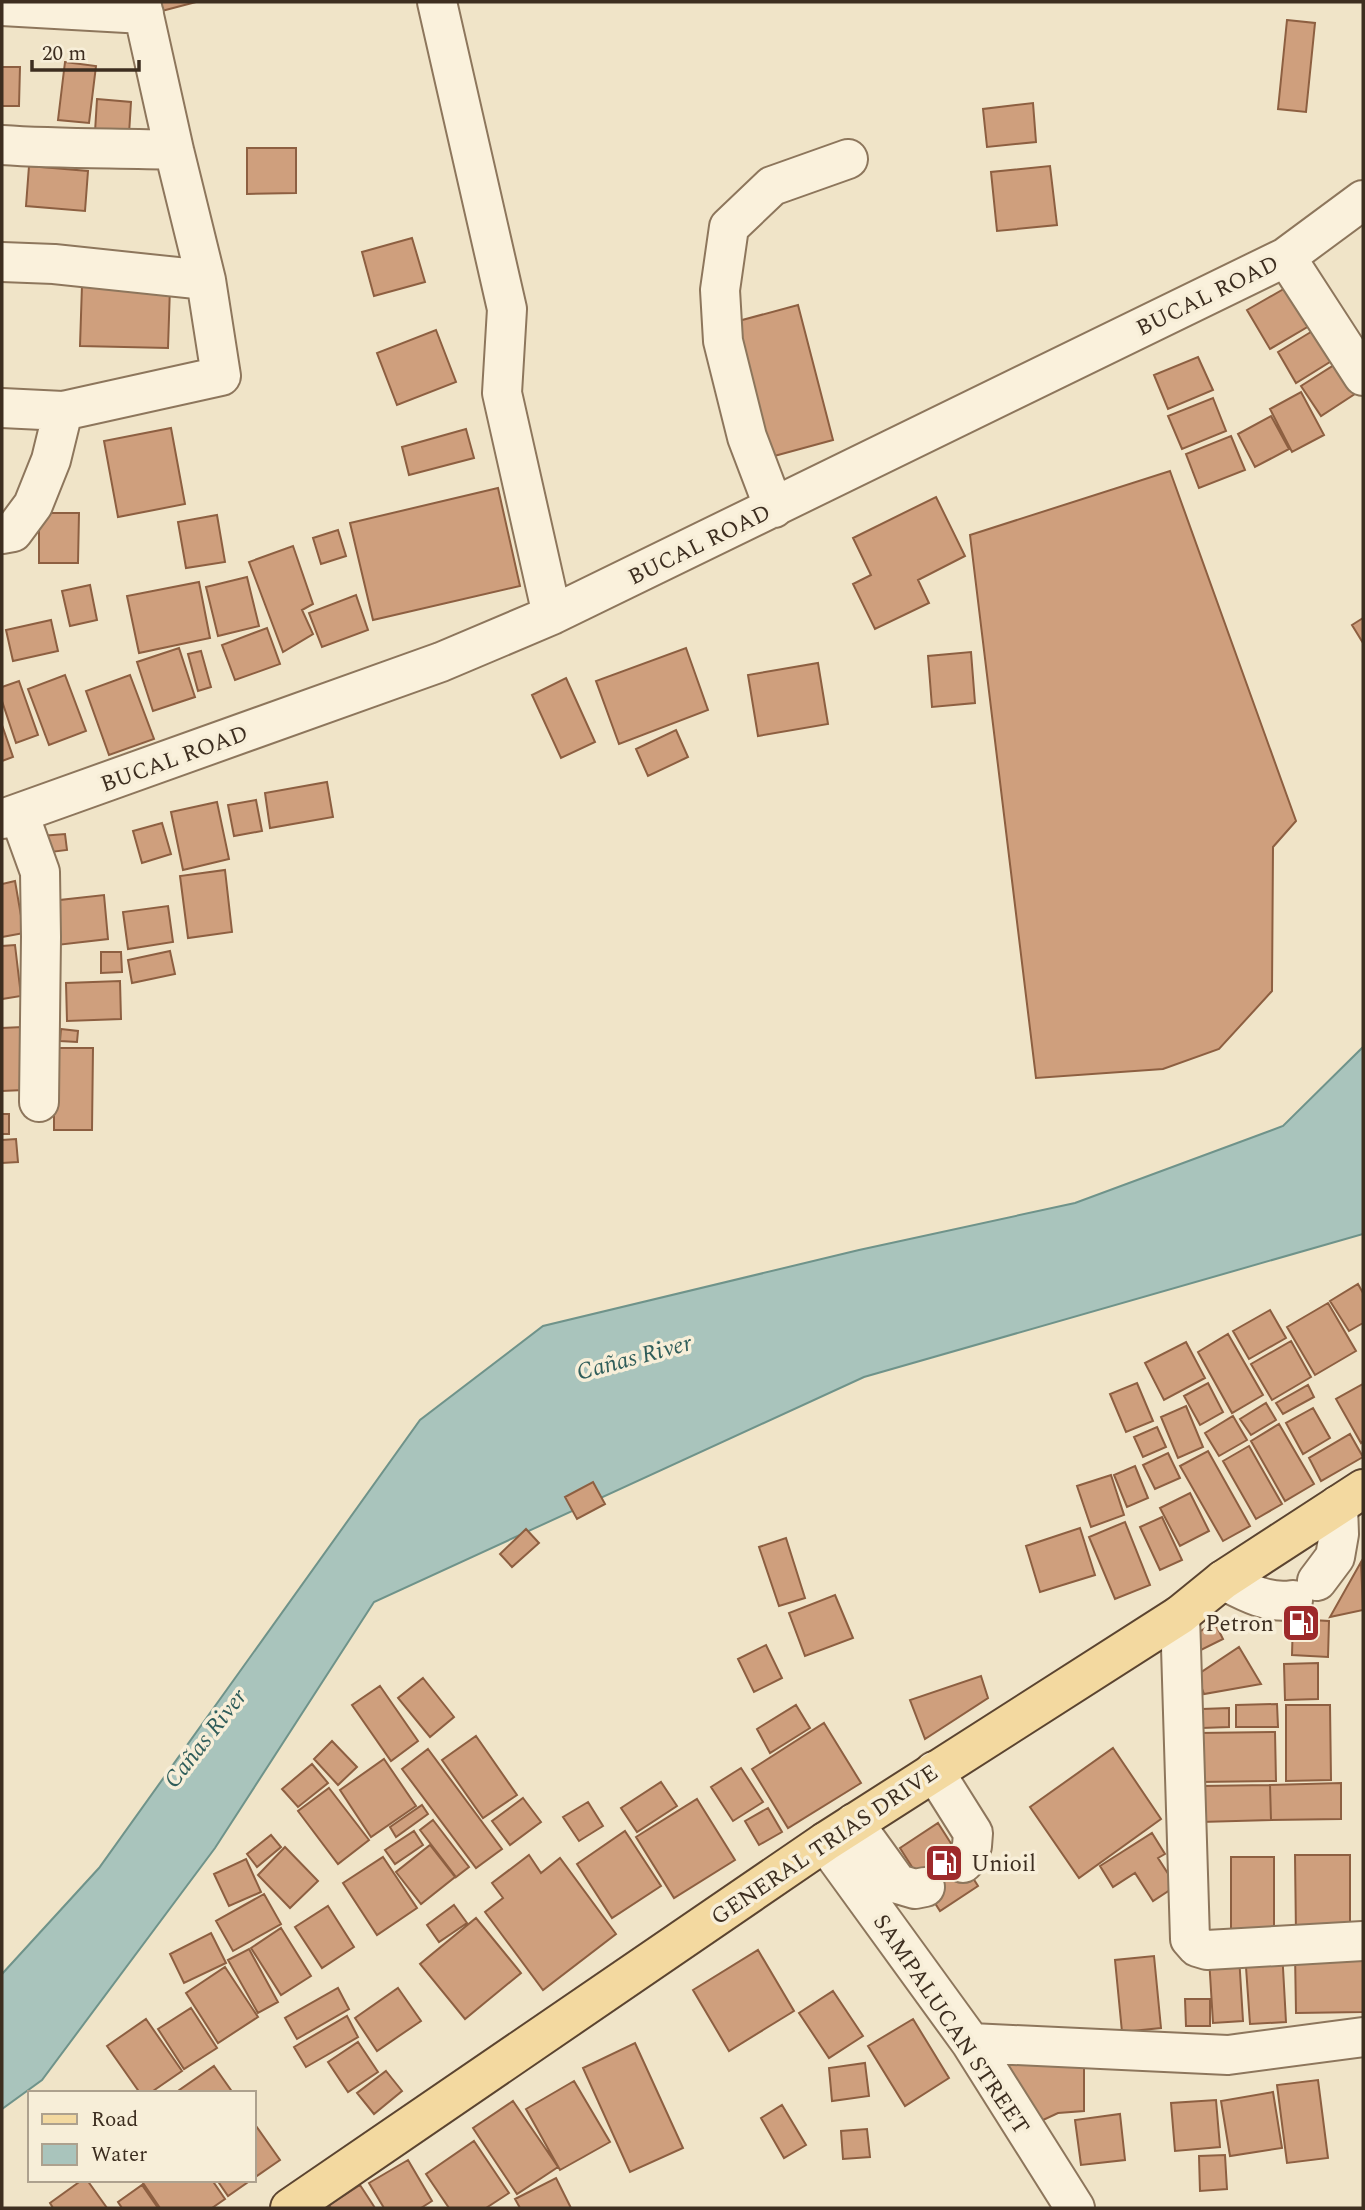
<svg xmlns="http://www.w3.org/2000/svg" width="1365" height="2210" font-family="Spectral,serif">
	<rect width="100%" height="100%" fill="#f0e4c8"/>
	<!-- water -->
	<path fill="#a9c4bc" stroke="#6f938a" stroke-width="2" d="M1363,1047V1234L864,1377L374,1602L215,1848L42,2080L2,2109V1974L99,1868L420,1420L543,1326L859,1250L1075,1203L1283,1126Z"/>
	<!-- building -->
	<path fill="#cf9f7d" stroke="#8d5f41" stroke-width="2" d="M156,2H196L158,12Z
		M1287,20L1315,23L1306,112L1278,109Z
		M65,62L96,66L89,123L58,120Z
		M2,67H20L19,106H2Z
		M97,99L131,102L129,134L95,132Z
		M1033,103L1036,142L987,147L983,109Z
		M247,148H296V193L247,194Z
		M29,166L88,171L85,211L26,206Z
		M1050,166L1057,225L997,231L991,172Z
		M412,238L425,282L374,296L362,252Z
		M1294,283L1316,322L1270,349L1247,310Z
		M82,285L170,287L168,348L80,346Z
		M798,305L833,440L767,458L731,323Z
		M1319,327L1338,357L1296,383L1278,352Z
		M436,330L456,382L397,405L377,353Z
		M1198,357L1213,390L1168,409L1154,375Z
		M1342,360L1361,390L1321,416L1301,386Z
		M1301,392L1324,435L1292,452L1270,409Z
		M1213,398L1226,431L1182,449L1168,416Z
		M1271,416L1289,449L1255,467L1238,434Z
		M171,428L185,504L118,517L104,441Z
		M466,429L474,458L409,475L402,447Z
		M1231,436L1245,470L1199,488L1186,454Z
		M1170,471L1296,821L1273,847L1272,991L1219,1049L1163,1069L1036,1078L970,535Z
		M498,488L520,586L373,620L350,523Z
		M936,497L965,556L918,580L929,603L875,629L853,584L871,575L853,538Z
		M39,513H79L78,563H39Z
		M217,515L225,562L186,568L178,522Z
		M338,530L346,556L321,564L313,538Z
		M293,546L313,604L302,610L313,634L283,652L249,562Z
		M247,577L259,626L218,636L206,587Z
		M199,582L210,638L139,653L127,596Z
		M90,585L97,620L70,626L62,591Z
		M356,595L368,630L322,647L309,613Z
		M1363,618V643L1352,625Z
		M51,620L58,651L13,661L6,630Z
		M267,628L280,664L235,680L222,645Z
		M179,648L195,697L153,711L137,662Z
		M686,648L708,710L619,744L596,681Z
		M201,651L211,687L198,691L188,654Z
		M971,652L975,703L932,707L928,656Z
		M818,663L828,724L758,736L748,675Z
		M65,675L86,731L49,745L28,689Z
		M130,675L154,739L109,755L86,691Z
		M566,678L595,742L561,758L532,695Z
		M19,681L38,735L16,743L2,701V687Z
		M2,725L13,757L2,761Z
		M676,730L688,757L648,776L636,749Z
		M327,782L333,817L270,828L265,793Z
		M256,800L262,831L234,836L228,805Z
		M217,802L229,859L183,870L171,812Z
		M162,823L171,854L142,863L133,831Z
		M65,834L67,850L43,853L41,836Z
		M225,870L232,932L188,938L180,876Z
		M15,881L24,933L2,937V884Z
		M104,895L108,939L57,945L51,901Z
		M168,906L173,942L128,949L123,912Z
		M15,945L21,996L2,999V946Z
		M170,951L175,974L132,983L128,960Z
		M101,952H121L122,972L101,973Z
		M120,981L121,1019L67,1021L66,983Z
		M22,1027L24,1090L2,1091V1028Z
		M61,1029L78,1031L77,1042L60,1041Z
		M54,1048H93L92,1130H54Z
		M2,1114H9V1134H2Z
		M16,1139L18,1162L2,1163V1140Z
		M1358,1284L1363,1293V1323L1349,1331L1330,1301Z
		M1328,1303L1356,1351L1315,1375L1287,1327Z
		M1270,1310L1286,1338L1249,1359L1233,1331Z
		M1228,1334L1263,1395L1232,1413L1198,1352Z
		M1291,1341L1311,1377L1272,1400L1251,1364Z
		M1186,1342L1205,1378L1164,1400L1145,1363Z
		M1137,1383L1153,1421L1126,1432L1110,1394Z
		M1208,1383L1223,1412L1200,1425L1184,1396Z
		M1363,1384V1441L1361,1443L1336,1399Z
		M1308,1385L1314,1397L1283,1414L1276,1403Z
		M1266,1403L1276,1420L1251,1435L1240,1419Z
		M1186,1406L1203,1447L1178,1458L1161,1417Z
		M1313,1408L1330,1438L1303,1454L1286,1423Z
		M1233,1416L1247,1440L1219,1456L1205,1433Z
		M1279,1424L1314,1484L1285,1501L1251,1441Z
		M1157,1427L1166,1447L1143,1457L1134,1437Z
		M1350,1434L1363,1457L1321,1481L1309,1458Z
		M1249,1446L1282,1504L1256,1519L1223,1461Z
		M1208,1451L1250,1526L1223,1541L1180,1466Z
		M1168,1453L1180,1478L1155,1489L1143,1465Z
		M1135,1466L1148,1498L1127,1507L1114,1475Z
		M1111,1475L1124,1515L1091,1527L1077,1486Z
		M593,1482L605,1504L577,1519L565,1497Z
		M1190,1493L1209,1531L1180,1546L1160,1508Z
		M1162,1517L1182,1560L1160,1570L1140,1527Z
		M1125,1522L1150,1585L1115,1599L1089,1537Z
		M1080,1528L1095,1575L1040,1592L1026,1546Z
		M526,1529L539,1543L512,1567L500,1554Z
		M786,1538L805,1598L779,1606L759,1547Z
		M1361,1562L1363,1610L1330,1617Z
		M835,1595L853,1638L805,1656L789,1613Z
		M1293,1619L1329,1621L1328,1657L1292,1655Z
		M1215,1623L1223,1639L1195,1653L1188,1638Z
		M766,1645L782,1678L754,1692L738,1659Z
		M1239,1647L1261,1684L1204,1694L1197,1675Z
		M1318,1663V1699L1285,1700L1284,1664Z
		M981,1676L988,1698L925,1739L910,1700Z
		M423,1678L454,1717L430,1737L398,1698Z
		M380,1686L418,1741L391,1761L352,1705Z
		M1277,1704L1278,1727H1236V1705Z
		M796,1705L810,1728L770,1753L757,1729Z
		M1286,1705H1330L1331,1780L1286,1781Z
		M1229,1708V1727L1202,1728V1709Z
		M824,1723L861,1783L788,1828L752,1769Z
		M1275,1732L1276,1781L1200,1782L1199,1733Z
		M476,1736L517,1795L483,1818L442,1760Z
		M332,1741L357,1767L338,1785L314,1759Z
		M1113,1748L1161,1819L1079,1878L1030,1807Z
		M428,1749L502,1849L476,1868L402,1769Z
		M384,1759L416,1806L371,1837L340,1790Z
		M312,1764L328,1783L298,1807L282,1789Z
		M741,1768L763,1802L733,1821L711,1787Z
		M661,1782L677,1806L637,1832L621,1808Z
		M1341,1783V1819L1271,1820L1270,1785Z
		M1270,1785L1271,1820L1201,1822L1200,1786Z
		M329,1788L369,1840L338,1864L298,1811Z
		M523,1798L541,1822L510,1845L492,1821Z
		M697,1799L735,1860L674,1898L636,1837Z
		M588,1802L603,1826L579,1841L563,1817Z
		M422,1805L428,1814L396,1837L390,1827Z
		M768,1808L782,1832L759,1845L745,1821Z
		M433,1820L469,1867L456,1877L420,1830Z
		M938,1823L978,1886L940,1911L900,1848Z
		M414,1831L423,1845L395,1864L385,1850Z
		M625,1831L661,1886L612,1918L577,1864Z
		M1152,1833L1165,1854L1158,1858L1176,1886L1153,1901L1135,1873L1113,1887L1100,1866Z
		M271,1835L281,1847L257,1867L247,1854Z
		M430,1845L455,1877L421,1904L396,1872Z
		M285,1847L318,1881L290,1908L258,1875Z
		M529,1855L541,1873L560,1858L616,1934L543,1990L485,1912L503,1898L492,1883Z
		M1295,1855H1350V1935H1296Z
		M383,1857L417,1908L377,1935L343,1883Z
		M1231,1857H1274V1938H1231Z
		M246,1859L261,1892L229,1906L214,1874Z
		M264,1894L281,1924L233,1951L216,1921Z
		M454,1905L467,1923L439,1942L427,1925Z
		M328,1906L354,1947L322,1968L295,1927Z
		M476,1918L521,1973L465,2019L420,1964Z
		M281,1928L311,1976L281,1995L251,1948Z
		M211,1933L226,1963L184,1983L170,1954Z
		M249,1949L278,2002L258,2013L228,1960Z
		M758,1950L794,2011L729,2051L693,1990Z
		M1282,1950L1286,2022L1250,2024L1245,1953Z
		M1363,1952V2012L1296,2013L1295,1953Z
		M1154,1956L1161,2028L1122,2032L1115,1960Z
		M1239,1956L1243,2021L1213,2023L1209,1958Z
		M225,1967L258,2017L218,2043L186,1993Z
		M338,1988L349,2009L297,2039L285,2018Z
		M398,1988L421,2021L377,2051L355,2018Z
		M833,1991L863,2036L829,2058L799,2013Z
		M1185,1999H1210V2026H1186Z
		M191,2008L217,2048L184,2069L158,2029Z
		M347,2016L358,2037L306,2067L294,2047Z
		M146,2019L182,2071L150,2093H140L107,2046Z
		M913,2019L949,2078L905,2106L868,2046Z
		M358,2042L378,2072L348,2092L328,2062Z
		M635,2043L683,2148L630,2172L583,2068Z
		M1001,2061L1084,2062V2111L1058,2113L1041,2121Z
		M865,2063L869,2096L832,2101L829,2068Z
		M214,2066L233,2093H175Z
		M386,2071L402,2091L374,2114L357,2093Z
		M1318,2080L1328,2158L1287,2163L1277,2085Z
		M574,2081L610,2142L560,2170L526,2109Z
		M1273,2092L1282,2148L1230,2156L1221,2101Z
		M1216,2100L1220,2147L1175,2151L1171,2103Z
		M513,2101L558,2167L517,2194L473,2128Z
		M782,2105L806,2145L784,2158L761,2118Z
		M1120,2114L1125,2160L1081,2165L1075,2120Z
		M254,2123L280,2160L254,2178Z
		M867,2129L870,2157L843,2159L841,2131Z
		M474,2141L509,2193L486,2208H449L426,2174Z
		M1225,2155L1227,2189L1200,2191L1199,2156Z
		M408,2160L432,2201L421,2208H384L369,2183Z
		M556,2178L571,2208H520L515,2199Z
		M82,2180H87L107,2208H53L50,2203Z
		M141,2180H212L225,2199L212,2208H160Z
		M217,2180H251L228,2196Z
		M142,2185L158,2208H122L118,2202Z
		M360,2185L375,2208H331L329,2205Z"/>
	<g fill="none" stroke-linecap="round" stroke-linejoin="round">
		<defs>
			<path id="minor" d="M437,2L507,309L502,393L552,615
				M2,6L144,14
				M2,145C59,149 117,148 174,150
				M1286,257L1363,376
				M2,262L54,264L206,280
				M2,408L63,411L221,376L206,280L174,150L141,2
				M774,508L747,437L723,341L720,290L729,227L772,186L848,159
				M2,534L13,532L33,505L51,460L63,411
				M19,814L40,872L41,937L39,1102
				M2,819L441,662L552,615L1286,257L1363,200
				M1223,1580C1246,1592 1267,1604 1293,1600
				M1317,1581L1335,1557L1339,1534L1338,1505
				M1180,1615L1190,1939L1197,1947L1207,1950L1363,1941
				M934,1771L973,1833L972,1846L968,1858L963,1863
				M854,1823L898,1884L915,1889L925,1887
				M825,1842L971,2043L1075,2208
				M971,2043L1228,2055L1363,2037"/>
			<path id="major" d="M290,2208L825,1842L1180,1615L1223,1580L1363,1489"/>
		</defs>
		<!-- minor casing -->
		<use href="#minor" stroke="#8d765c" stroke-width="42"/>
		<!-- major casing -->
		<use href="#major" stroke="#5b4430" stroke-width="42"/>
		<!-- minor -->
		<use href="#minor" stroke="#faf1dc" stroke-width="38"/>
		<!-- major -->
		<use href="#major" stroke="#f3d9a0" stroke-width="38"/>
	</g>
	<!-- icons -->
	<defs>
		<symbol id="fuel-square" viewBox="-11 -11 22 22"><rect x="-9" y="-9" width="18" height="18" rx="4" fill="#9e2a2b" stroke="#f7eed8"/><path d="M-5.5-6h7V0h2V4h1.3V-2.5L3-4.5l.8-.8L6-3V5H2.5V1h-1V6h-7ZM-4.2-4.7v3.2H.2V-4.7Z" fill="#fff"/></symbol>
	</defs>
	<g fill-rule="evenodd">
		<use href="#fuel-square" x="1279" y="1601" width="44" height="44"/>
		<use href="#fuel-square" x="922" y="1841" width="44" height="44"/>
	</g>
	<g text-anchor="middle" stroke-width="7" stroke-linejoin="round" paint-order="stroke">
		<!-- street labels -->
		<g font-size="23" fill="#3d2e20" stroke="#f7eed8">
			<text transform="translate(1207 295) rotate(-26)" y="8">BUCAL ROAD</text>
			<text transform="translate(699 544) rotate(-26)" y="8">BUCAL ROAD</text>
			<text transform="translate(174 758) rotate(-20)" y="8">BUCAL ROAD</text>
			<text transform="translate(824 1844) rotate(-34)" y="8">GENERAL TRIAS DRIVE</text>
			<text transform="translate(952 2024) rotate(56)" y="8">SAMPALUCAN STREET</text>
		</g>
		<!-- poi labels -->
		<g font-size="23" fill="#3d2e20" stroke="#f7eed8" text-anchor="end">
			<text x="1274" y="1631">Petron</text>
			<text x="971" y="1871" text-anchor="start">Unioil</text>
		</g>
		<!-- water labels -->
		<g font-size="24" font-style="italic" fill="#2f5d5a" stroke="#f7eed8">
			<text transform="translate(634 1357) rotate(-15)" y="8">Cañas River</text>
			<text transform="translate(205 1738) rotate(-52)" y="8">Cañas River</text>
		</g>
	</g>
	<!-- border -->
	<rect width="1365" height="2210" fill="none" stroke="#3d2e20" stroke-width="7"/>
	<!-- legend -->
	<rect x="28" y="2091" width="228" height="91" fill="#f7eed8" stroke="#ada18e" stroke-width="2"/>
	<rect x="42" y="2114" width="35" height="10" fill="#f3d9a0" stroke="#ada18e" stroke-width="2"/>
	<text x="91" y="2126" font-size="21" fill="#3d2e20">Road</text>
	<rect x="42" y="2144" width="35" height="21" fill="#a9c4bc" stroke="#ada18e" stroke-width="2"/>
	<text x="91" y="2161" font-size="21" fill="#3d2e20">Water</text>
	<!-- scale -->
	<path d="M32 60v10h107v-10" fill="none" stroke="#3d2e20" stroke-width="3.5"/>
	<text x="42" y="60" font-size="21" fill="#3d2e20" stroke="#f7eed8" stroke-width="5" paint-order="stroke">20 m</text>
</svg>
